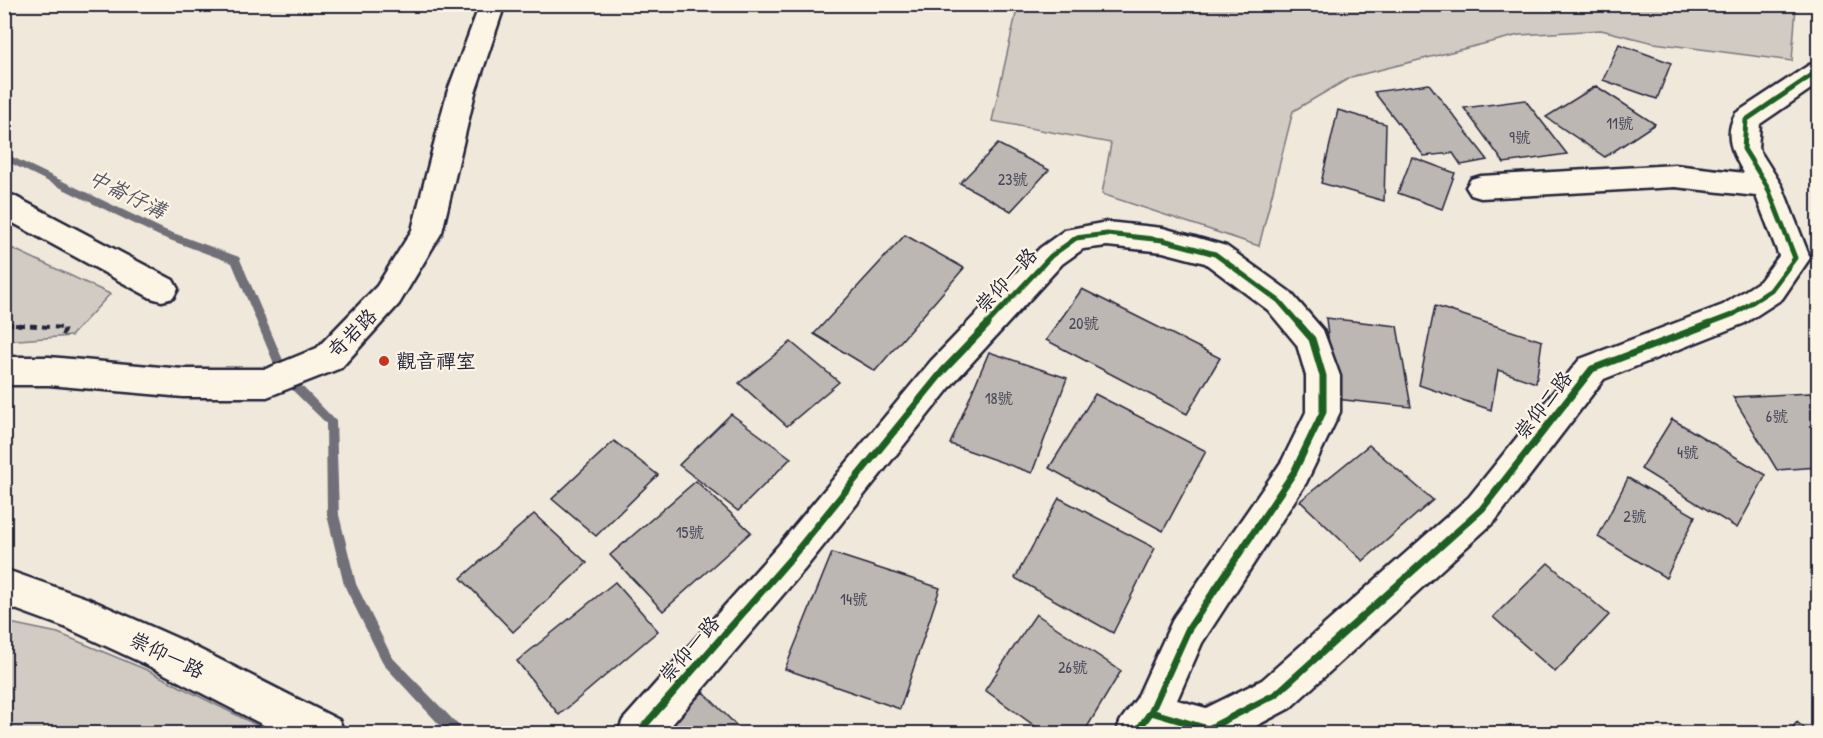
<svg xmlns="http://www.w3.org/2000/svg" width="1823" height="738" font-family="'Patrick Hand','LXGW WenKai TC',sans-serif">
	<rect width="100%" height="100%" fill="#efe8db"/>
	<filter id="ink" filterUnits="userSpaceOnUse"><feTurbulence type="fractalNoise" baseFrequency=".0167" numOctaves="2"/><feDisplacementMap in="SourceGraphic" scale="12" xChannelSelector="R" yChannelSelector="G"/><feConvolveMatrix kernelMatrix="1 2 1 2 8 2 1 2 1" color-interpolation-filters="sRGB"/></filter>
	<g filter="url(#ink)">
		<!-- green -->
		<path fill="#d1cbc3" stroke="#7a767f" stroke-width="1.5" d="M1018,5V4L1796,5L1792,61L1654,43L1601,30L1519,35L1351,77L1293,111L1259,246L1102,194L1111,143L992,121Z
			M5,245L110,294L71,336L5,341Z
			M5,622L58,633L147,670L272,733H5Z"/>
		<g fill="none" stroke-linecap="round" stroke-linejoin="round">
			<!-- stream -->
			<path fill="#716f79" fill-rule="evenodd" d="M4,153L165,230L239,257L288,372L336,421L339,515L356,584L392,657L462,729L463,734H448L384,665L344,585L327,515L326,423L280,378L232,263L159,236L4,160Z"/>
		</g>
		<!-- building -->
		<path fill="#bcb7b3" stroke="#22223b" stroke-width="1.5" d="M1619,44L1671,63L1657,99L1603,80Z
			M1429,84L1488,160L1461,165L1453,153L1424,156L1374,92Z
			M1596,86L1655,124L1605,157L1546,117Z
			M1525,100L1567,154L1504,163L1464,108Z
			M1338,110L1386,124L1384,201L1321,183Z
			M998,144L1049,170L1011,211L960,183Z
			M1412,157L1455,173L1442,209L1398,193Z
			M905,235L964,268L875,371L814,334Z
			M1082,289L1220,358L1187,414L1046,340Z
			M1435,306L1542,341L1536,383L1498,370L1491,410L1419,385Z
			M1326,318L1397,326L1411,407L1335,399Z
			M791,342L839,382L787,426L739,383Z
			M989,352L1067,378L1032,473L950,444Z
			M1810,393L1818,406V467L1777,470L1733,397Z
			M1095,394L1206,451L1163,531L1049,468Z
			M731,414L791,458L738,511L679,465Z
			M1672,419L1766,475L1737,528L1641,469Z
			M614,441L658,475L596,536L552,499Z
			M1369,445L1433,500L1363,561L1300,501Z
			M1628,478L1695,516L1666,578L1598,537Z
			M696,481L751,532L663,611L610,555Z
			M1059,498L1155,548L1113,633L1015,578Z
			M534,514L587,563L513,632L461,578Z
			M832,553L940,588L900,709L785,669Z
			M1548,563L1609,615L1555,672L1493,617Z
			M615,582L658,631L559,715L517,661Z
			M1036,614L1121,671L1083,734H1046L985,690Z
			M703,692L745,734H662Z
			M1797,722L1811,734H1787Z"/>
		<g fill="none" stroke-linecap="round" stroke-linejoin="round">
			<defs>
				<path id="minor" d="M480,4H505L475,93L442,232L399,304L341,368L267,397H183L49,385H4V357H49L183,369H266L317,348L377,286L412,230L447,93Z
					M1818,62V84L1760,124L1758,148L1782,186L1810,258L1782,299L1745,323L1604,379L1495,521L1290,708L1241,734H1115L1121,720L1137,698L1174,617L1282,461L1306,412V376L1297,345L1268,310L1205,263L1163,252L1107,246L1083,249L1062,264L955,381L804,570L664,734H617L623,720L778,546L931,361L1040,248L1065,230L1107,222L1163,228L1226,246L1290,292L1323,330L1340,376V412L1306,483L1202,643L1177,700L1206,708L1262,680L1469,497L1580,359L1723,305L1760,281L1779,256L1756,196L1675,187L1481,198L1471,195L1466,187L1471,179L1481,176L1675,165L1744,173C1732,153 1723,135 1736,113L1809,65Z
					M4,193L14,196L173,280L178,289L173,298L162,301L151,298L4,218Z
					M4,569L89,599L179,639L339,720L345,734H281L151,667L67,628L4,605Z"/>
			</defs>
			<!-- minor casing -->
			<use href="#minor" stroke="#22223b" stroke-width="5"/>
			<!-- path-far1 -->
			<path stroke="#22223b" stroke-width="3" stroke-dasharray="5 4" stroke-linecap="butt" d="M6,324L21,325"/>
			<!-- path -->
			<path stroke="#22223b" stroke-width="4" stroke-dasharray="7 5" stroke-linecap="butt" d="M6,324L65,328L61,339"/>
			<!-- minor -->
			<use href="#minor" fill="#fcf5e5" fill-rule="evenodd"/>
			<defs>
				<path id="cycleway-far1" d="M986,325L1051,256L1076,238L1107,234L1163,240L1215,254L1279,301L1300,325
					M1705,325L1734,314L1771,290L1795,258L1767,186L1744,149L1746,120L1818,71"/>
				<path id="cycleway" d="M1151,712L1208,729L1276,694L1482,509L1592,369L1709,324
					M637,734L791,558L943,371L988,324
					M1135,734L1151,712L1188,630L1294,472L1323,412V376L1312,339L1299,324"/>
			</defs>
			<!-- cycleway-far1 casing -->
			<use href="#cycleway-far1" stroke="#fcf5e5" stroke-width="8"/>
			<!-- cycleway casing -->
			<use href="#cycleway" stroke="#fcf5e5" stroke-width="10"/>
			<!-- cycleway-far1 -->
			<use href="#cycleway-far1" stroke="#1b5e20" stroke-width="5"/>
			<!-- cycleway -->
			<use href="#cycleway" stroke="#1b5e20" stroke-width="7"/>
		</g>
	</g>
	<!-- markers -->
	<circle fill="#c8321e" stroke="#fcf5e5" stroke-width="2" cx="384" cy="361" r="6"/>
	<g text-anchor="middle" stroke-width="4.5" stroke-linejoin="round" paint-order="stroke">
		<!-- number labels -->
		<g font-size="16" fill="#484759">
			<text x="1620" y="129">11號</text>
			<text x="1520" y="143">9號</text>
			<text x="1013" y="185">23號</text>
			<text x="1084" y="329">20號</text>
			<text x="999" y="404">18號</text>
			<text x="1777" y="422">6號</text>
			<text x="1688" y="458">4號</text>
			<text x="1635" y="522">2號</text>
			<text x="690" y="538">15號</text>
			<text x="854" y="605">14號</text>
			<text x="1073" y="673">26號</text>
		</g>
		<!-- street labels -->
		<g font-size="20" fill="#22223b" stroke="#fcf5e5">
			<text transform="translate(1006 280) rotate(-47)" y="7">崇仰一路</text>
			<text transform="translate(352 333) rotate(-45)" y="7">奇岩路</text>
			<text transform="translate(1543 405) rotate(-52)" y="7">崇仰二路</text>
			<text transform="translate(689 649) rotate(-49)" y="7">崇仰一路</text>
			<text transform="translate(167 655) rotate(26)" y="7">崇仰一路</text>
		</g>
		<!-- poi labels -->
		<g font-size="20" fill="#22223b" stroke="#fcf5e5" text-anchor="start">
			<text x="396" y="368">觀音禪室</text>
		</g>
		<!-- water labels -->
		<g font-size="21" font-style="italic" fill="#575564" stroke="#fcf5e5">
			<text transform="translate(127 194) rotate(26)" y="7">中崙仔溝</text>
		</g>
	</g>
	<!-- margin -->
	<rect width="1823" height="738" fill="none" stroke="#fcf5e5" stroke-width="24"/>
	<rect x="12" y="12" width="1799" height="714" fill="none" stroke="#22223b" stroke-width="2" filter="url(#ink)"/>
</svg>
